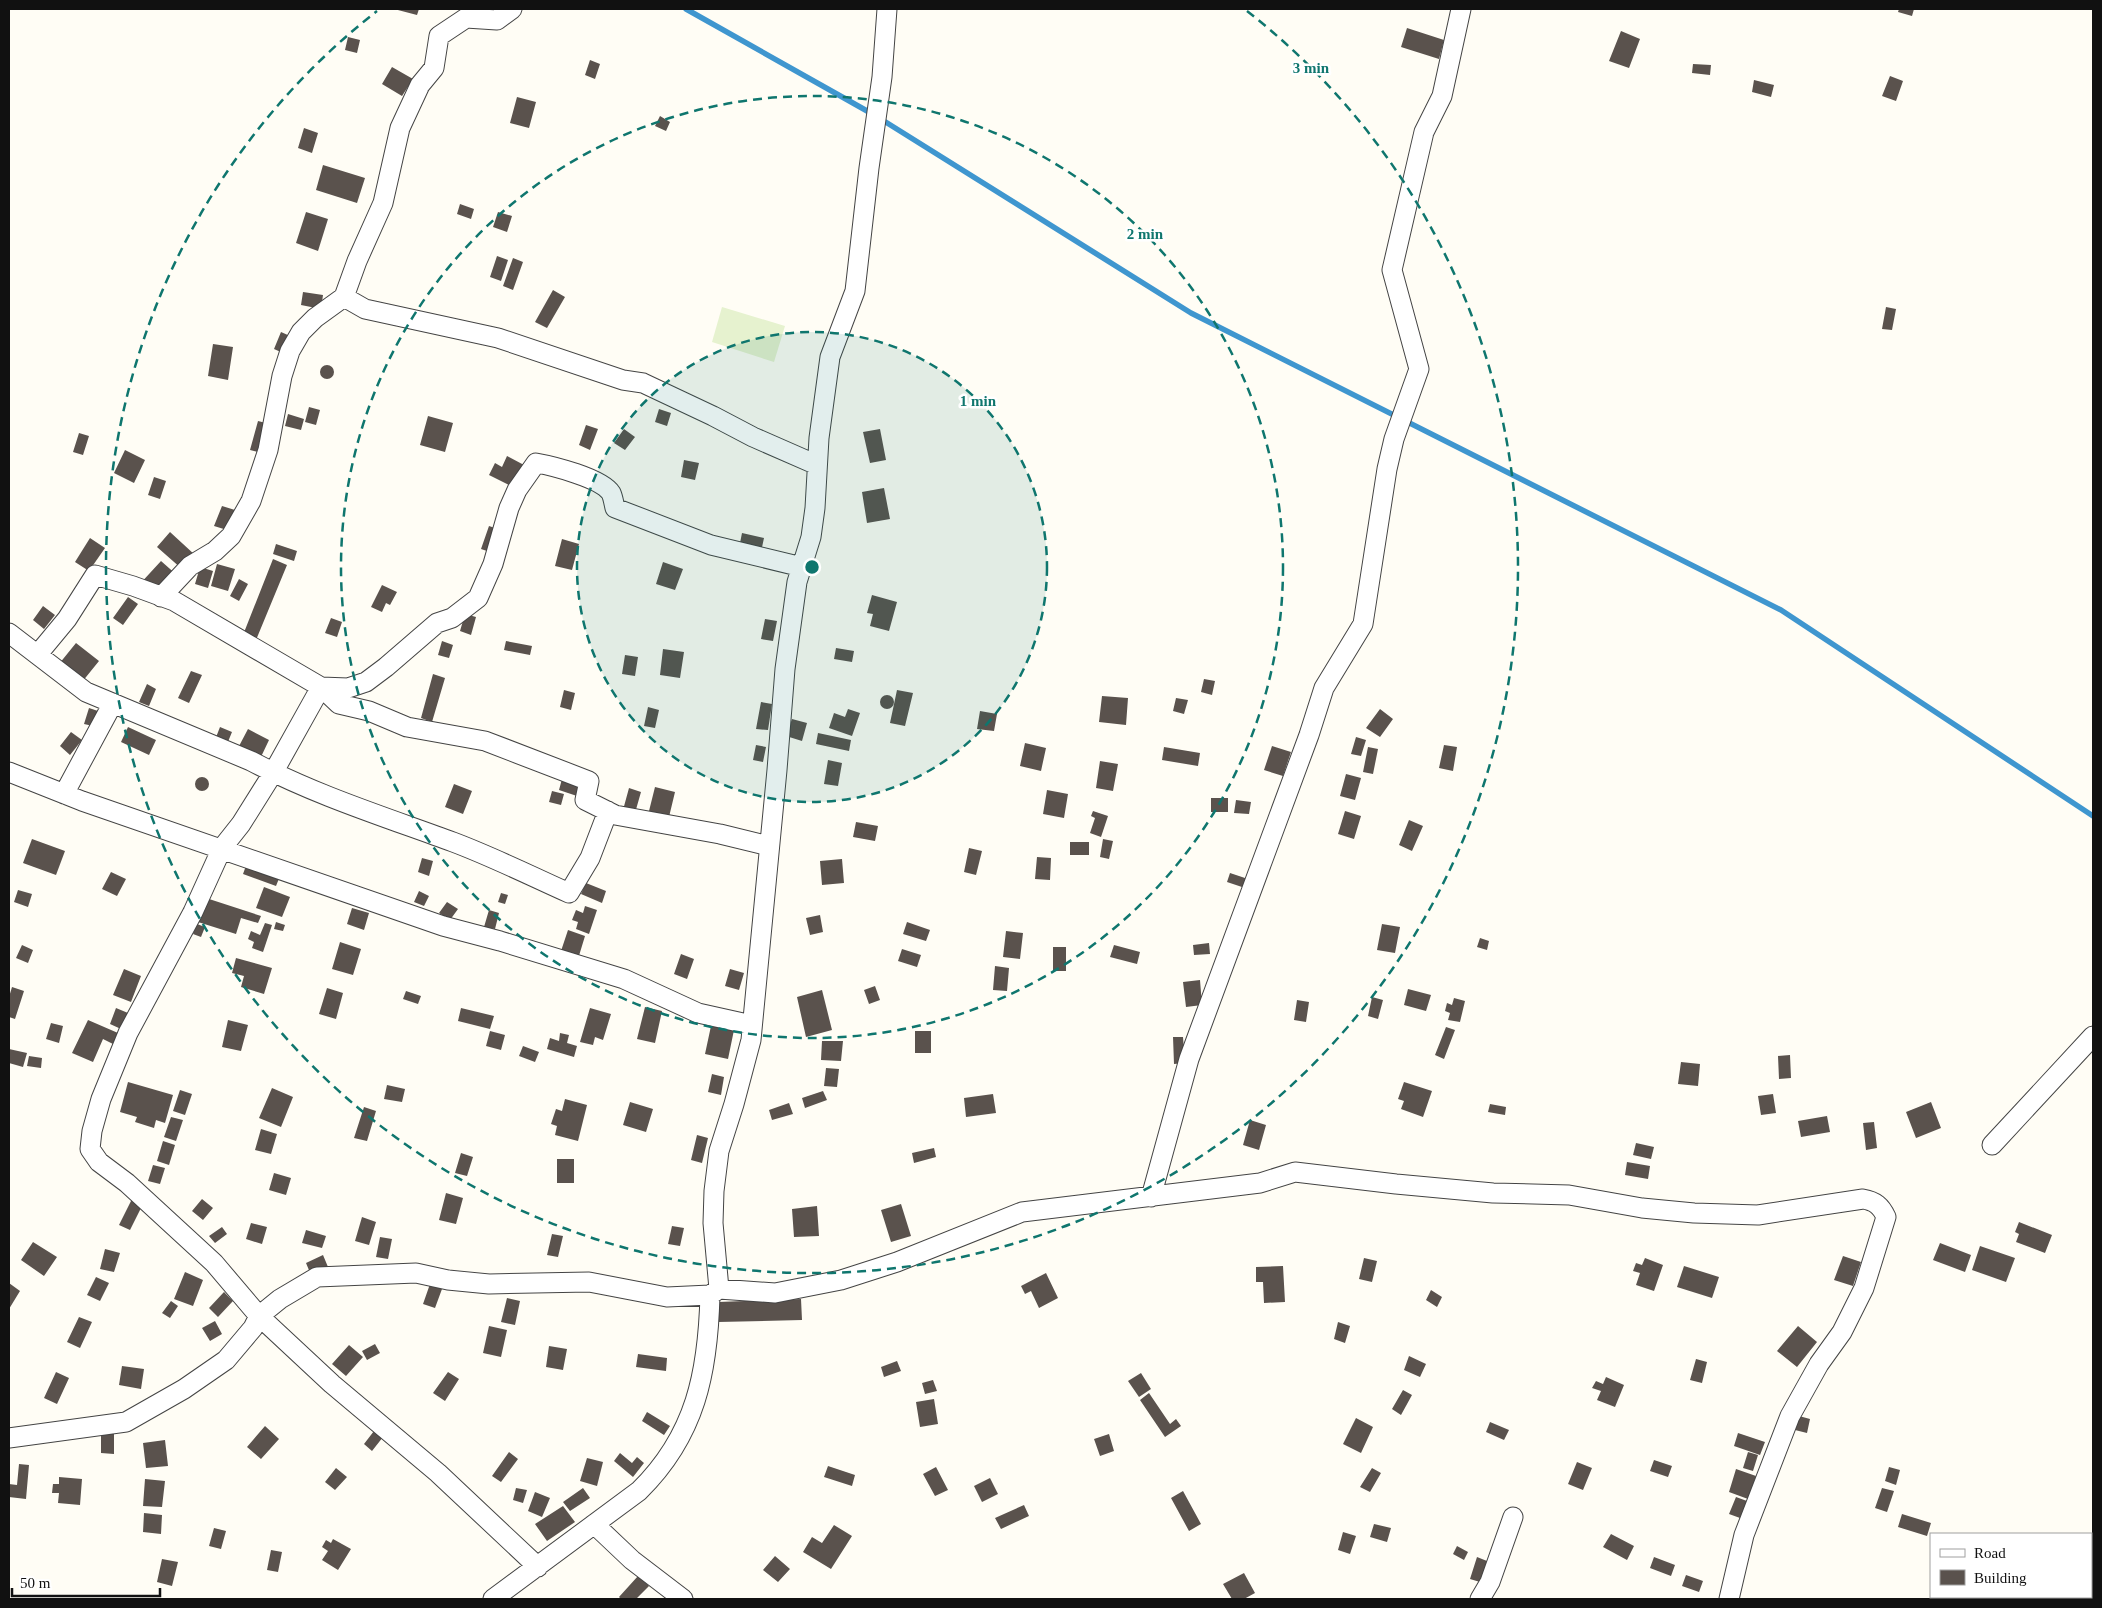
<svg xmlns="http://www.w3.org/2000/svg" width="2102" height="1608" font-family="Georgia,serif">
	<rect width="100%" height="100%" fill="#fffdf5"/>
	<!-- pitch -->
	<path fill="#e6f2cf" d="M722,307L785,326L774,362L712,342Z"/>
	<g fill="none" stroke-linecap="round" stroke-linejoin="round">
		<!-- stream -->
		<path stroke="#3f96cf" stroke-width="5.5" d="M686,9L876,116L1191,313L1781,610L2093,816"/>
	</g>
	<!-- building -->
	<path fill="#5a524d" d="M394,9H419L417,15Z
		M1899,9H1914L1912,16L1898,12Z
		M1407,28L1444,40L1439,59L1401,47Z
		M1621,31L1640,39L1629,68L1609,61Z
		M348,37L360,40L357,53L345,50Z
		M590,60L600,64L595,79L585,75Z
		M1693,64L1711,65L1710,75L1692,73Z
		M392,67L413,79L402,96L382,84Z
		M1890,76L1903,81L1896,101L1882,96Z
		M1754,80L1774,85L1771,97L1752,92Z
		M517,97L536,102L529,128L510,123Z
		M660,116L670,122L666,131L655,126Z
		M304,128L318,133L312,153L298,148Z
		M323,165L365,178L357,203L316,190Z
		M460,204L474,209L471,219L457,214Z
		M306,212L328,219L318,251L296,243Z
		M498,212L512,216L507,232L493,227Z
		M497,256L508,260L501,281L490,277Z
		M513,258L523,262L513,290L503,286Z
		M553,290L565,297L547,328L535,322Z
		M303,292L323,295L321,309L301,305Z
		M1886,307L1896,309L1892,330L1882,329Z
		M281,332L290,336L283,353L274,349Z
		M213,344L233,347L228,380L208,376Z
		M320 372a7 7 0 1 1 14 0a7 7 0 1 1-14 0Z
		M309,407L320,410L316,425L305,422Z
		M659,409L671,413L667,426L655,422Z
		M288,414L304,419L301,430L285,426Z
		M428,416L453,423L445,452L420,445Z
		M258,421L270,424L262,453L250,450Z
		M586,425L598,429L590,450L579,445Z
		M624,429L635,437L625,450L614,443Z
		M880,429L886,460L870,463L863,432Z
		M79,433L89,436L83,455L73,452Z
		M125,450L145,460L134,483L114,473Z
		M507,456L524,465L513,487L489,475L495,463L502,467Z
		M684,460L699,463L695,480L681,477Z
		M154,477L166,481L160,499L148,495Z
		M884,488L890,519L867,523L862,492Z
		M222,506L235,510L227,530L214,526Z
		M489,526L498,529L490,552L481,549Z
		M170,532L195,555L182,569L157,547Z
		M742,533L764,538L761,552L739,548Z
		M90,538L105,548L89,571L75,562Z
		M562,539L579,544L572,570L555,566Z
		M276,544L297,551L294,561L273,554Z
		M273,559L287,565L256,640L243,635Z
		M161,561L178,576L155,601L138,586Z
		M663,562L683,569L675,590L656,584Z
		M217,564L235,569L228,591L211,586Z
		M200,567L213,571L208,588L195,584Z
		M239,579L248,584L239,601L230,596Z
		M382,585L397,592L390,605L386,603L382,612L371,607Z
		M872,595L897,602L889,631L870,626L873,614L867,613Z
		M128,597L138,604L123,625L113,618Z
		M43,606L55,615L44,629L33,620Z
		M465,614L476,617L471,635L460,631Z
		M331,618L342,622L337,637L325,633Z
		M765,619L777,621L773,641L761,639Z
		M442,641L453,645L449,658L438,655Z
		M506,641L532,646L530,655L504,650Z
		M76,643L99,661L82,682L59,664Z
		M836,648L854,651L852,662L834,659Z
		M663,649L684,652L680,678L660,675Z
		M625,655L638,657L635,676L622,674Z
		M191,671L202,675L189,703L178,698Z
		M433,674L445,678L432,722L421,718Z
		M1204,679L1215,681L1212,695L1201,692Z
		M147,684L156,689L149,706L139,702Z
		M564,690L575,693L571,710L560,707Z
		M897,690L913,693L905,726L890,723Z
		M880 702a7 7 0 1 1 14 0a7 7 0 1 1-14 0Z
		M1102,696L1128,698L1126,725L1099,722Z
		M1176,698L1188,700L1184,714L1173,711Z
		M761,702L772,704L768,730L756,729Z
		M648,707L659,710L655,728L644,726Z
		M89,708L98,711L93,726L84,724Z
		M848,709L860,713L852,736L829,728L834,713L845,717Z
		M1380,709L1393,719L1380,737L1366,728Z
		M980,711L997,714L994,731L977,729Z
		M792,719L807,723L802,741L786,736Z
		M128,727L156,740L149,755L121,742Z
		M220,727L232,732L225,749L213,745Z
		M248,729L269,740L260,759L238,748Z
		M71,732L82,740L70,755L60,746Z
		M818,733L851,740L849,751L816,744Z
		M1356,737L1366,740L1361,756L1351,754Z
		M1025,743L1046,748L1041,771L1020,766Z
		M756,745L766,747L763,762L753,760Z
		M1444,745L1457,747L1453,771L1439,768Z
		M1272,746L1291,752L1283,776L1264,770Z
		M1164,747L1200,753L1198,766L1162,760Z
		M1368,747L1378,749L1373,774L1363,772Z
		M828,760L842,763L838,786L824,784Z
		M1100,761L1118,764L1113,791L1096,788Z
		M1346,774L1361,778L1355,800L1340,796Z
		M195 784a7 7 0 1 1 14 0a7 7 0 1 1-14 0Z
		M562,779L581,785L577,796L559,790Z
		M454,784L472,791L463,814L445,807Z
		M655,787L675,792L669,817L649,811Z
		M629,788L641,792L635,813L623,810Z
		M1047,790L1068,794L1064,818L1043,814Z
		M552,791L564,794L561,805L549,802Z
		M1211,798H1228V812H1211Z
		M1236,800L1251,802L1249,814L1234,813Z
		M1093,811L1108,816L1101,837L1090,833L1095,818L1091,816Z
		M1345,811L1361,816L1354,839L1338,834Z
		M1409,820L1423,826L1412,851L1399,845Z
		M856,822L878,826L875,841L853,837Z
		M32,839L65,851L56,875L23,863Z
		M1103,839L1113,841L1109,859L1100,857Z
		M1070,842H1089V855H1070Z
		M969,848L982,851L976,875L964,872Z
		M1037,857L1051,858L1050,880L1035,879Z
		M422,858L433,861L429,876L418,872Z
		M842,859L844,883L822,885L820,861Z
		M247,863L280,876L276,886L243,874Z
		M111,872L126,879L117,896L102,889Z
		M1230,873L1248,879L1245,888L1227,882Z
		M586,883L606,891L602,903L581,894Z
		M264,887L290,897L282,917L256,908Z
		M18,890L32,894L28,907L14,902Z
		M419,891L429,896L424,906L414,902Z
		M501,893L508,895L505,904L498,902Z
		M206,898L261,916L258,923L241,918L236,934L198,922Z
		M447,902L458,909L450,920L439,913Z
		M585,906L597,910L589,934L576,929L578,922L572,920L576,910L583,913Z
		M352,908L369,913L364,930L347,924Z
		M489,910L499,913L495,929L484,927Z
		M820,915L823,932L810,935L806,918Z
		M276,922L285,925L283,931L274,929Z
		M907,922L930,930L926,941L903,934Z
		M265,923L272,925L263,952L252,948L254,942L248,939L251,931L260,935Z
		M197,924L205,927L201,937L193,934Z
		M1382,924L1400,927L1395,953L1377,950Z
		M568,930L585,936L578,959L560,954Z
		M1006,931L1023,933L1020,959L1003,957Z
		M1480,938L1489,941L1487,950L1477,947Z
		M340,942L361,949L353,975L332,969Z
		M1209,943L1210,954L1194,955L1193,945Z
		M22,945L33,950L28,963L16,958Z
		M1114,945L1140,952L1137,964L1110,957Z
		M1053,947H1066V971H1053Z
		M902,949L921,955L917,967L898,961Z
		M681,954L694,959L687,979L674,974Z
		M236,958L272,968L264,994L241,987L244,976L232,973Z
		M995,966L1009,968L1007,991L993,990Z
		M124,969L141,976L131,1002L113,995Z
		M730,969L744,973L739,990L725,986Z
		M1200,980L1202,1005L1186,1007L1183,982Z
		M875,986L880,1000L869,1004L864,990Z
		M12,987L24,991L15,1019L9,1017V997Z
		M327,988L343,993L336,1019L319,1014Z
		M1408,989L1431,995L1426,1011L1404,1005Z
		M822,990L832,1030L806,1037L797,997Z
		M406,991L421,996L418,1004L403,999Z
		M1372,997L1383,1000L1378,1019L1368,1016Z
		M1454,998L1465,1001L1460,1022L1448,1020L1450,1013L1445,1011L1447,1003L1452,1005Z
		M1297,1000L1309,1002L1306,1022L1294,1020Z
		M645,1007L662,1011L655,1043L637,1039Z
		M116,1008L128,1013L121,1029L110,1024Z
		M461,1008L494,1016L490,1029L458,1021Z
		M590,1008L611,1014L603,1040L595,1037L593,1045L580,1042Z
		M88,1020L118,1033L113,1044L103,1039L93,1062L72,1053Z
		M228,1020L248,1025L241,1051L222,1047Z
		M51,1023L63,1026L59,1043L46,1039Z
		M711,1026L734,1030L728,1059L705,1054Z
		M1446,1027L1455,1030L1444,1059L1435,1055Z
		M490,1031L505,1035L501,1050L486,1046Z
		M915,1031H931V1053H915Z
		M560,1033L569,1035L567,1043L577,1046L574,1057L547,1049L550,1038L559,1041Z
		M1173,1037H1183L1185,1063L1174,1064Z
		M822,1041H843L841,1061L821,1060Z
		M523,1046L539,1052L535,1062L519,1056Z
		M9,1049L27,1053L23,1067L9,1063Z
		M1790,1055L1791,1078L1779,1079L1778,1056Z
		M29,1056L42,1058L41,1068L27,1066Z
		M1681,1062L1700,1064L1698,1086L1678,1084Z
		M826,1068L839,1069L837,1087L824,1086Z
		M712,1074L724,1077L721,1095L708,1092Z
		M128,1082L173,1095L165,1123L156,1120L154,1128L135,1122L137,1117L120,1112Z
		M1404,1082L1432,1091L1423,1117L1401,1109L1404,1101L1398,1099Z
		M387,1085L405,1089L402,1102L384,1099Z
		M272,1088L293,1097L281,1127L259,1118Z
		M180,1090L192,1094L185,1115L173,1111Z
		M823,1091L827,1100L805,1108L802,1098Z
		M993,1094L996,1113L966,1117L964,1098Z
		M1773,1094L1776,1113L1761,1115L1758,1096Z
		M565,1099L587,1105L578,1141L555,1135L557,1126L551,1124L556,1109L562,1111Z
		M630,1102L653,1109L646,1132L623,1125Z
		M1931,1102L1941,1128L1916,1138L1906,1112Z
		M789,1103L793,1114L772,1120L769,1110Z
		M1490,1104L1506,1107L1505,1115L1488,1112Z
		M364,1107L376,1111L367,1141L354,1138Z
		M1827,1116L1830,1132L1801,1137L1798,1121Z
		M171,1117L183,1120L176,1141L164,1137Z
		M1250,1120L1266,1125L1259,1150L1243,1145Z
		M1874,1122L1877,1148L1866,1150L1863,1123Z
		M261,1129L277,1134L271,1154L255,1150Z
		M697,1135L708,1138L702,1163L691,1160Z
		M163,1141L175,1145L169,1165L157,1161Z
		M1636,1143L1654,1147L1651,1159L1633,1155Z
		M934,1148L936,1157L914,1163L912,1153Z
		M461,1153L473,1157L467,1176L455,1173Z
		M557,1159H574V1183H557Z
		M1627,1162L1650,1166L1648,1179L1625,1175Z
		M153,1165L165,1168L160,1184L148,1181Z
		M274,1173L291,1178L286,1195L269,1190Z
		M446,1193L463,1198L456,1224L439,1220Z
		M132,1199L143,1204L130,1230L119,1225Z
		M202,1199L213,1208L203,1220L192,1211Z
		M901,1204L911,1236L891,1242L881,1210Z
		M817,1206L819,1236L794,1237L792,1209Z
		M362,1217L376,1222L369,1245L355,1241Z
		M2019,1222L2052,1235L2045,1253L2016,1242L2019,1234L2015,1232Z
		M251,1223L267,1227L262,1244L246,1239Z
		M672,1226L684,1228L680,1246L668,1244Z
		M222,1227L227,1234L215,1243L209,1236Z
		M306,1230L326,1236L322,1248L302,1243Z
		M552,1234L563,1236L558,1257L547,1255Z
		M380,1237L392,1239L388,1259L376,1257Z
		M33,1242L57,1257L44,1276L21,1260Z
		M1940,1243L1971,1255L1965,1272L1933,1260Z
		M1980,1246L2015,1258L2006,1282L1972,1270Z
		M105,1249L120,1253L114,1272L100,1269Z
		M323,1255L328,1267L311,1275L306,1263Z
		M1843,1256L1861,1262L1853,1286L1834,1280Z
		M1364,1258L1377,1261L1372,1282L1359,1279Z
		M1645,1258L1663,1265L1654,1291L1636,1285L1640,1273L1633,1271L1636,1263L1642,1265Z
		M1283,1266L1285,1302L1264,1303L1263,1282H1256V1267Z
		M1684,1266L1719,1277L1712,1298L1677,1287Z
		M185,1272L203,1280L193,1306L174,1299Z
		M1046,1273L1058,1298L1039,1308L1031,1291L1025,1294L1021,1286Z
		M96,1277L109,1283L100,1301L87,1295Z
		M9,1283L20,1291L9,1309Z
		M430,1284L442,1289L435,1308L423,1304Z
		M1431,1290L1442,1297L1437,1307L1426,1300Z
		M224,1292L233,1301L218,1317L209,1308Z
		M507,1298L520,1301L515,1325L501,1322Z
		M801,1299L802,1320L718,1322V1302Z
		M171,1301L178,1306L170,1318L162,1313Z
		M79,1317L92,1322L80,1348L67,1342Z
		M215,1321L222,1334L210,1341L202,1328Z
		M1338,1322L1350,1326L1345,1343L1334,1339Z
		M489,1326L507,1330L501,1357L483,1353Z
		M1798,1326L1817,1342L1797,1367L1777,1351Z
		M375,1344L380,1353L367,1360L362,1351Z
		M349,1345L363,1357L346,1376L332,1364Z
		M549,1346L567,1349L563,1370L546,1367Z
		M638,1354L667,1358L666,1371L636,1367Z
		M1409,1356L1426,1364L1420,1377L1404,1370Z
		M1696,1359L1707,1362L1702,1383L1690,1380Z
		M897,1361L901,1371L884,1377L881,1367Z
		M122,1366L144,1369L141,1389L119,1385Z
		M56,1372L69,1378L57,1404L44,1398Z
		M448,1372L459,1379L445,1401L433,1393Z
		M1141,1373L1151,1389L1139,1397L1128,1381Z
		M1606,1377L1624,1385L1615,1407L1597,1400L1601,1391L1592,1388L1596,1381L1603,1384Z
		M933,1380L937,1391L925,1394L922,1383Z
		M1403,1390L1412,1395L1401,1415L1392,1409Z
		M1149,1393L1170,1424L1176,1419L1181,1426L1165,1437L1140,1400Z
		M934,1399L938,1424L920,1427L916,1402Z
		M647,1412L670,1426L664,1435L642,1421Z
		M1799,1416L1810,1419L1807,1433L1795,1430Z
		M1356,1418L1373,1427L1361,1453L1343,1444Z
		M1490,1422L1509,1430L1504,1440L1486,1432Z
		M265,1426L279,1439L261,1459L247,1447Z
		M374,1431L383,1437L372,1451L364,1444Z
		M101,1432H114V1454L101,1453Z
		M1738,1433L1765,1442L1760,1455L1734,1446Z
		M1109,1434L1114,1451L1100,1456L1094,1439Z
		M165,1440L168,1466L146,1468L143,1443Z
		M509,1452L518,1459L501,1482L492,1476Z
		M1748,1452L1758,1455L1753,1471L1743,1468Z
		M620,1453L632,1463L637,1457L644,1463L633,1477L614,1461Z
		M587,1458L603,1462L597,1486L580,1481Z
		M1654,1460L1672,1466L1668,1477L1650,1471Z
		M1577,1462L1592,1468L1583,1490L1568,1484Z
		M19,1464L29,1465L26,1499L9,1497V1484L17,1485Z
		M828,1466L855,1475L852,1486L824,1477Z
		M936,1467L948,1490L935,1496L923,1474Z
		M1889,1467L1900,1470L1896,1485L1885,1481Z
		M336,1468L347,1477L335,1490L325,1482Z
		M1372,1468L1381,1473L1370,1492L1360,1487Z
		M1736,1469L1756,1476L1748,1499L1729,1492Z
		M59,1477L82,1479L80,1505L58,1503L59,1493H52L53,1484H59Z
		M990,1478L998,1494L982,1502L974,1486Z
		M145,1479L165,1481L162,1507L143,1506Z
		M516,1488L527,1490L523,1503L513,1500Z
		M583,1488L590,1498L570,1511L563,1502Z
		M1882,1488L1894,1491L1887,1512L1875,1508Z
		M1183,1491L1201,1524L1189,1531L1171,1498Z
		M535,1492L550,1498L542,1517L528,1511Z
		M1736,1497L1747,1501L1740,1518L1729,1514Z
		M1024,1505L1029,1516L1001,1529L995,1518Z
		M563,1506L575,1522L547,1541L535,1524Z
		M144,1513L162,1515L161,1534L143,1532Z
		M1902,1514L1931,1523L1927,1536L1898,1527Z
		M1374,1524L1391,1528L1387,1542L1370,1537Z
		M834,1525L852,1536L831,1569L803,1552L812,1537L822,1543Z
		M214,1528L226,1531L221,1549L209,1546Z
		M1343,1532L1356,1536L1350,1554L1338,1550Z
		M1611,1534L1634,1546L1627,1560L1603,1547Z
		M333,1539L351,1549L338,1570L322,1560L328,1551L322,1547L326,1540L331,1543Z
		M1457,1546L1468,1552L1464,1560L1453,1554Z
		M271,1550L282,1552L278,1572L267,1570Z
		M775,1556L790,1569L778,1582L763,1570Z
		M1477,1557L1487,1561L1480,1582L1470,1579Z
		M1654,1557L1675,1565L1671,1576L1650,1568Z
		M162,1559L178,1562L172,1586L157,1582Z
		M1244,1573L1255,1593L1244,1599H1232L1223,1584Z
		M1686,1575L1703,1581L1699,1592L1682,1586Z
		M638,1576L649,1586L636,1599H621L619,1597Z"/>
	<g fill="none" stroke-linecap="round" stroke-linejoin="round">
		<defs>
			<path id="street" d="M344,297L365,309L498,338L623,380L643,383L713,416L753,437L817,465
				M161,597L190,566L215,551L231,536L251,501L268,450L282,376L290,351L301,332L315,318L344,297L357,261L383,203L400,128L420,85L434,68L439,36L466,18L497,20L512,9
				M9,633L86,692L251,761C315,795 385,817 453,842C493,857 531,876 569,893L590,858L608,811
				M38,654L67,619L95,575L133,586L174,601L321,687L339,704L369,711L407,727L485,741L589,781L585,800L615,815L720,834L769,846
				M9,772L82,801L443,926L500,941L624,979L698,1013L752,1025
				M64,794L113,703
				M1992,1145L2093,1036
				M1151,1197L1189,1059L1309,735L1324,688L1363,624L1387,469L1394,439L1419,369L1392,270L1424,132L1442,96L1461,9
				M719,1289L713,1223L714,1191L719,1151L734,1104L751,1040L777,770L785,669L797,582L811,537L815,508L819,438L830,357L855,291L869,168L882,77L887,9
				M9,1438L126,1422L184,1389L226,1360L253,1328L259,1316L280,1299L317,1277L416,1273L448,1280L489,1284L589,1282L667,1297L710,1295L719,1289L775,1293L841,1280L897,1262L1022,1212L1260,1183L1295,1172L1396,1184L1493,1193L1569,1195L1642,1208L1694,1213L1758,1215L1863,1199C1875,1201 1881,1206 1886,1217L1864,1288L1842,1332L1819,1364L1790,1416L1744,1535L1729,1599
				M594,1524L632,1560L683,1599
				M2091,1551L2093,1544
				M538,1567L438,1473L332,1384L259,1316L214,1263L127,1183L99,1162L90,1149L92,1131L101,1099L128,1033L193,912L222,848L241,824L273,773L321,687L348,688L366,682L386,667L437,623L452,618L478,598L493,564L509,508L517,490L536,463C553,466 601,478 611,493C613,497 614,504 615,508L711,545L802,567
				M493,1599L639,1491C696,1435 708,1372 710,1295
				M1480,1599L1490,1582L1513,1517
				M2073,1599L2074,1597"/>
		</defs>
		<!-- street casing -->
		<use href="#street" stroke="#444" stroke-width="21"/>
		<!-- street -->
		<use href="#street" stroke="#fff" stroke-width="19"/>
	</g>
	<!-- distance rings -->
	<circle cx="812" cy="567" r="235" fill="#0f766e" fill-opacity=".12"/>
	<g fill="none" stroke="#0f766e" stroke-width="2.5" stroke-dasharray="9 6">
		<circle cx="812" cy="567" r="235"/>
		<circle cx="812" cy="567" r="471"/>
		<path d="M1247 11A706 706 0 1 1 377 11"/>
	</g>
	<circle cx="812" cy="567" r="8" fill="#0f766e" stroke="#fff" stroke-width="2.5"/>
	<g font-size="15" text-anchor="middle" font-weight="bold" fill="#0f766e" stroke="#fff" stroke-width="5" stroke-linejoin="round" paint-order="stroke">
		<text x="1311" y="73">3 min</text>
		<text x="1145" y="239">2 min</text>
		<text x="978" y="406">1 min</text>
	</g>
	<!-- border -->
	<rect width="2102" height="1608" fill="none" stroke="#111111" stroke-width="20"/>
	<!-- legend -->
	<rect x="1930" y="1533" width="162" height="65" fill="#ffffff" stroke="#a0a0a0"/>
	<rect x="1940" y="1549" width="25" height="8" fill="#ffffff" stroke="#a0a0a0"/>
	<text x="1974" y="1558" font-size="15" fill="#111111">Road</text>
	<rect x="1940" y="1570" width="25" height="15" fill="#5a524d" stroke="#a0a0a0"/>
	<text x="1974" y="1583" font-size="15" fill="#111111">Building</text>
	<!-- scale -->
	<path d="M12 1588v8h148v-8" fill="none" stroke="#111111" stroke-width="2.5"/>
	<text x="20" y="1588" font-size="15" fill="#111111" stroke="#ffffff" stroke-width="4" paint-order="stroke">50 m</text>
</svg>
